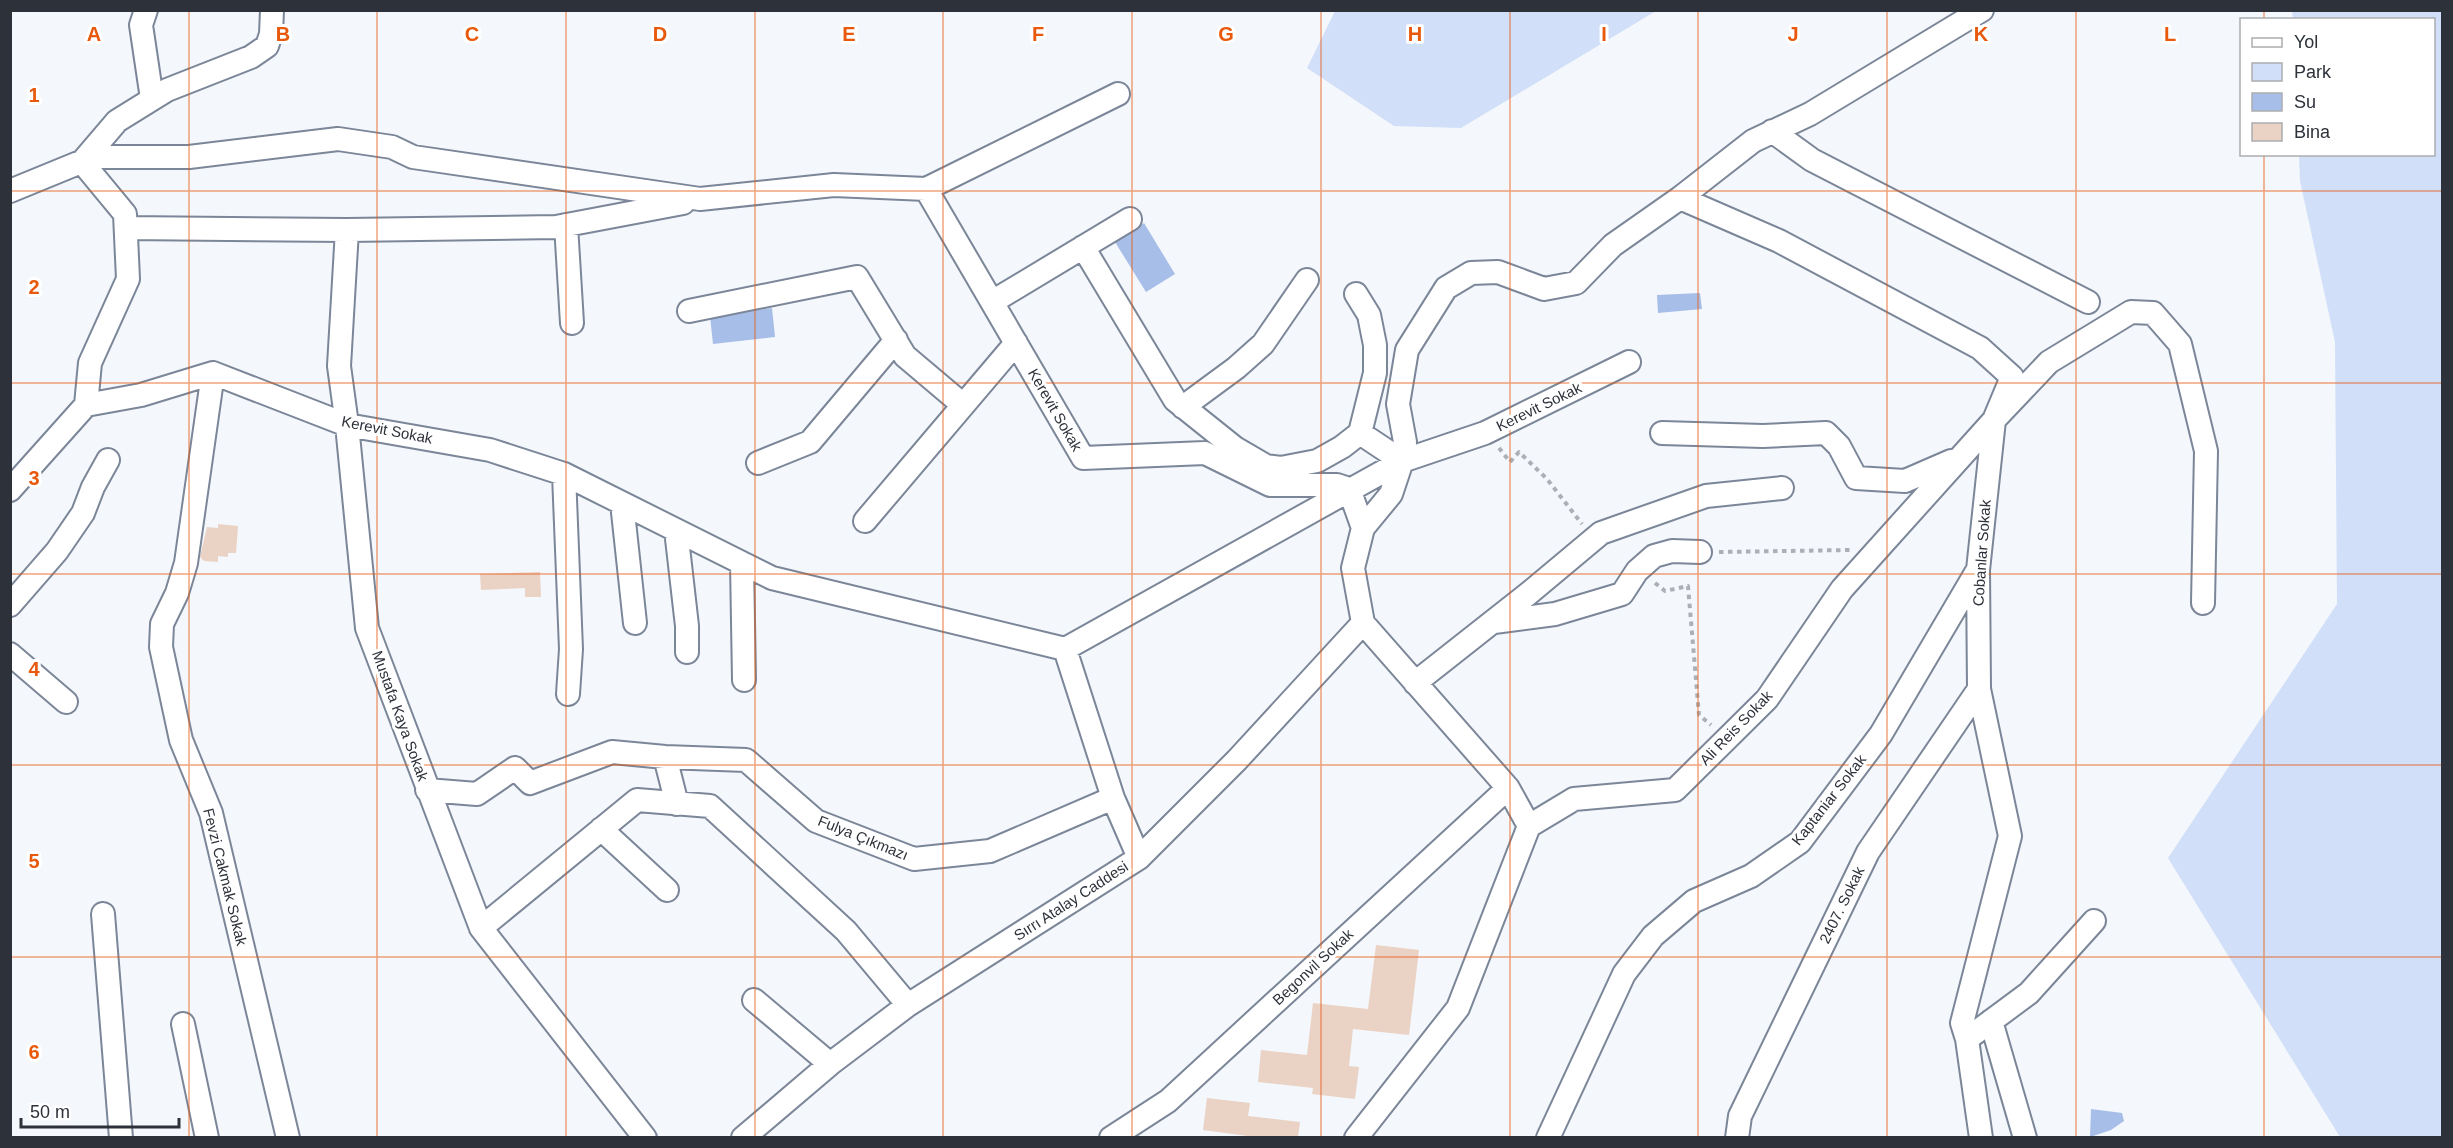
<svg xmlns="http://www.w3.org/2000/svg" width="2453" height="1148" font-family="Arial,sans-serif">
	<rect width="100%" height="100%" fill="#f4f7fb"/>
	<!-- green -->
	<path fill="#d1dff9" d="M1335,11V10L1656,11L1461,128L1394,126L1307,68Z
		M2292,11H2442V1137H2340L2168,858L2337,604L2335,342L2300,181L2299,155L2434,154V20L2293,19Z"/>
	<!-- water -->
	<path fill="#a7bee9" d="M1144,223L1175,274L1146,292L1115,242Z
		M1700,293L1702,309L1658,313L1657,295Z
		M772,308L775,337L713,344L710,316Z
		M2091,1109L2122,1113L2124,1121L2111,1130L2090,1137Z"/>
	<!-- building -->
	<path fill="#ead2c5" d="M218,524L238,526L236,553H228V557L218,556V562L204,561L200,557L207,527L218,528Z
		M540,572L541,597H525V588L481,590L480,574Z
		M1376,945L1419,950L1409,1035L1353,1029L1349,1066L1359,1067L1355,1099L1312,1094L1313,1088L1258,1082L1261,1050L1307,1055L1313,1003L1368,1009Z
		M1207,1098L1250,1103L1248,1116L1300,1122L1298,1137H1255L1203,1130Z"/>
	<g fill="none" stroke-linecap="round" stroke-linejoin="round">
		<defs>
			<path id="minor" d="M146,10L141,25L152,99
				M1772,131L1812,160L2088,302
				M926,189L1083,458L1205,453L1270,485H1337L1349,489L1363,528L1353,568L1363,623
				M10,191L93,157H189L338,139L392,147L413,157L700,199L834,185L926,189L1118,94
				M1680,198L1779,241L1980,348L2012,377L1994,420L1978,570L1979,689L2010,836L1962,1023L1967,1039L1981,1138
				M566,225L572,323
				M126,228L347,230L556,227L683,203
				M347,230L339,366L347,425L367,628L481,928L645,1138
				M1083,247L1175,400L1235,448L1266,466L1281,468L1317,461L1342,447L1360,433L1375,373V345L1369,315L1356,294
				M992,302L1130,219
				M689,311L857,277L905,356L963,405
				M213,373L347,425L490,450L564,474L772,578L1065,649L1402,461L1485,433L1629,362
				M213,373L186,563L177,593L162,624L161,647L181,740L211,813L288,1138
				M86,405L90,363L128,279L125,214L82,162L117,121L167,90L251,57L267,46L271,34L272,10
				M1183,407L1236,368L1263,344L1307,280
				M1360,433L1402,461
				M1662,433L1763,436L1826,433L1839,446L1856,478L1905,481L1951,461
				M758,463L810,442L896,340
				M564,474L571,649L568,694
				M10,490L86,405L141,395L213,373
				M622,503L635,623
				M865,521L1016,343
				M1363,528L1391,494L1402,461L1405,442L1398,404L1407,350L1446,288L1471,273L1498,272L1544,289L1576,283L1613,245L1680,198L1753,141L1810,114L1982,10
				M676,530L687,626V652
				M742,563L744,680
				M10,605L57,551L83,513L93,487L108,460
				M1494,622L1555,614L1622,594L1637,571L1654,556L1672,551L1700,552
				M1363,623L1508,788L1529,826
				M1065,649L1113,798
				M10,654L66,702
				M1415,683L1528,594L1601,533L1706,496L1782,488
				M665,757L677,804
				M427,790L477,794L515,768L530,783L612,752L665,757L746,760L816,821L914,859L990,851L1113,798L1139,858
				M601,829L667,890
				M103,914L121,1138
				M481,928L637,800L710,806L846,931L908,1005
				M754,1000L830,1064
				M1991,1021L2025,1138
				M183,1024L207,1138
				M1967,1039L2029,993L2094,921
				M743,1138L830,1064L908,1005L1139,858L1237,760L1363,623
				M1111,1138L1168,1101L1508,788
				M1356,1138L1458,1008L1529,826L1574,799L1675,790L1767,699L1842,589L1994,420L2049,362L2131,312L2153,313L2180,344L2206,451L2203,603
				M1548,1138L1624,974L1653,936L1694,901L1751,876L1800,842L1881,734L1977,571
				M1737,1138L1740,1116L1868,852L1979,689"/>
		</defs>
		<!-- minor casing -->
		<use href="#minor" stroke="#7b8699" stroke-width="26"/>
		<!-- path -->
		<path stroke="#acafb5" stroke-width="4" stroke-dasharray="4.5 4.5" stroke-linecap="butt" d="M1499,448L1510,462L1519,452L1547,479L1582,524
			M1719,552L1850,550
			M1655,583L1665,591L1688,586L1699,715L1711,725"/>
		<!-- minor -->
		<use href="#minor" stroke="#fff" stroke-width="22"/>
	</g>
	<!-- grid -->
	<path fill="none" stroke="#e8590c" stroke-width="1.5" stroke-opacity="0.55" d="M189,10V1138M377,10V1138M566,10V1138M755,10V1138M943,10V1138M1132,10V1138M1321,10V1138M1510,10V1138M1698,10V1138M1887,10V1138M2076,10V1138M2264,10V20M2264,154V1138M10,191H2442M10,383H2442M10,574H2442M10,765H2442M10,957H2442"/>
	<g text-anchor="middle" stroke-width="6" stroke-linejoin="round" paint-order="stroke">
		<!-- street labels -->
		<g font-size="15" fill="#2d3139" stroke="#fff">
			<text transform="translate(1539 407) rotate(-26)" y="5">Kerevit Sokak</text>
			<text transform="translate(1055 410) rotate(60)" y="5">Kerevit Sokak</text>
			<text transform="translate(387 430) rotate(11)" y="5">Kerevit Sokak</text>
			<text transform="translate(1982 553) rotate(-86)" y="5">Cobanlar Sokak</text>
			<text transform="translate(400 716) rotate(70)" y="5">Mustafa Kaya Sokak</text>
			<text transform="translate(1736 728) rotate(-46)" y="5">Ali Reis Sokak</text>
			<text transform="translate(1829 800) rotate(-52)" y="5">Kaptaniar Sokak</text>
			<text transform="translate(863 838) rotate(22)" y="5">Fulya Çıkmazı</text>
			<text transform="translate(225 877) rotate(76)" y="5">Fevzi Cakmak Sokak</text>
			<text transform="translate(1071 901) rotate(-33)" y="5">Sırrı Atalay Caddesi</text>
			<text transform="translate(1842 905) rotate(-64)" y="5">2407. Sokak</text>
			<text transform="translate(1313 967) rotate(-43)" y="5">Begonvil Sokak</text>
		</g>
	</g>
	<g font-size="20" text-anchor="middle" font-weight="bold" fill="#e8590c" stroke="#fff" stroke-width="6" stroke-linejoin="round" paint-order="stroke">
		<text x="94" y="41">A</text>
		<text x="283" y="41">B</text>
		<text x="472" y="41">C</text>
		<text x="660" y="41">D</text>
		<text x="849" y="41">E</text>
		<text x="1038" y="41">F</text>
		<text x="1226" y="41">G</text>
		<text x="1415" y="41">H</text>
		<text x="1604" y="41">I</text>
		<text x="1793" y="41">J</text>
		<text x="1981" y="41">K</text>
		<text x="2170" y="41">L</text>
		<text x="34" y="102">1</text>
		<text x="34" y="294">2</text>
		<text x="34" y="485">3</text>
		<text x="34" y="676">4</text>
		<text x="34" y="868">5</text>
		<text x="34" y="1059">6</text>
	</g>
	<!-- border -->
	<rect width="2453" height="1148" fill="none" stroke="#2d3139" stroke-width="24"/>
	<!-- legend -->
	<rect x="2240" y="18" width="195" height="138" fill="#ffffff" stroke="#abadb0" stroke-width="1.5"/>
	<rect x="2252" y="38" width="30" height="9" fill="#ffffff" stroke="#abadb0" stroke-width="1.5"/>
	<text x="2294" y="48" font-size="18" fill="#2d3139">Yol</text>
	<rect x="2252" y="63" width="30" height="18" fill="#d1dff9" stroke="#abadb0" stroke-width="1.5"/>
	<text x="2294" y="78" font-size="18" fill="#2d3139">Park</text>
	<rect x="2252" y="93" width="30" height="18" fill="#a7bee9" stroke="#abadb0" stroke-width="1.5"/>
	<text x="2294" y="108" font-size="18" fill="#2d3139">Su</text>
	<rect x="2252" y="123" width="30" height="18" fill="#ead2c5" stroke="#abadb0" stroke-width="1.5"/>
	<text x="2294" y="138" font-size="18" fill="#2d3139">Bina</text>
	<!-- scale -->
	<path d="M21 1118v9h158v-9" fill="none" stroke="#2d3139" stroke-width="3"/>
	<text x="30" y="1118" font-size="18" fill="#2d3139" stroke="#ffffff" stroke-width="4.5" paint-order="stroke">50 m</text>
</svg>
